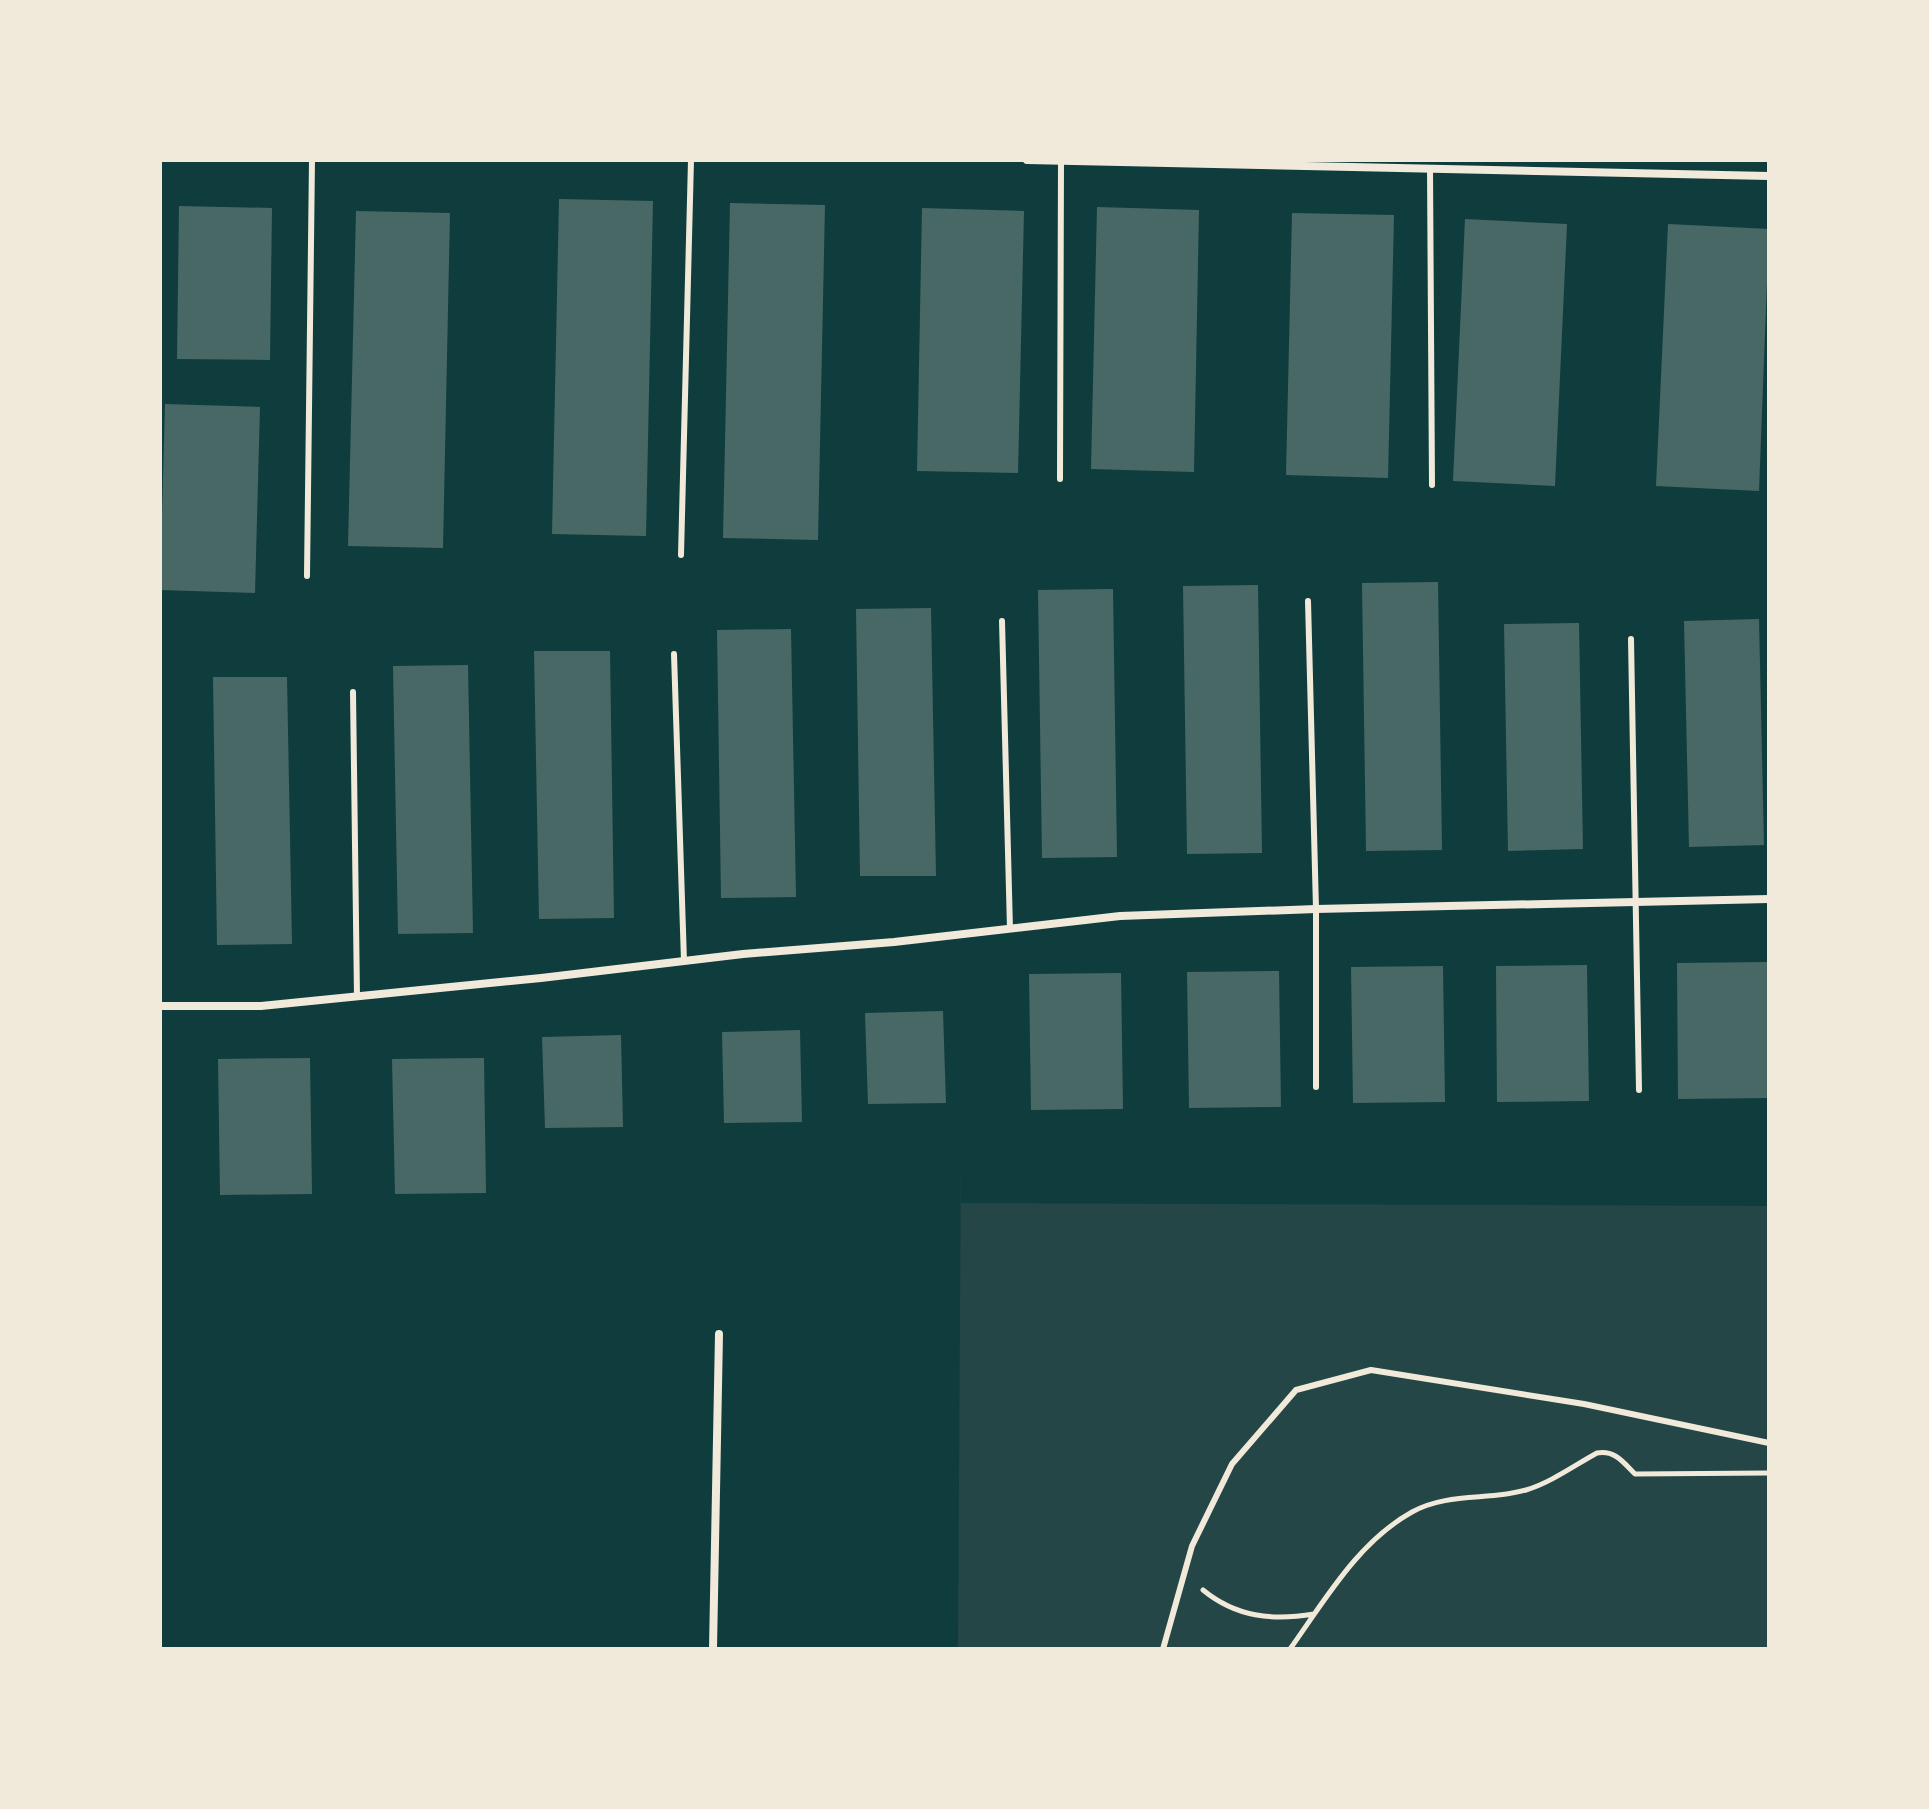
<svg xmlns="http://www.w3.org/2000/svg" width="1929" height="1809" font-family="'PT Sans',sans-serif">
	<rect width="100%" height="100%" fill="#0f3d3e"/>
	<!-- green -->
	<path fill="#244646" d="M961,1143V1203L1769,1206V1649H958Z"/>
	<!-- building -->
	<path fill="#486865" d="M559,199L653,201L646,536L552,534Z
		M730,203L825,205L818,540L723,538Z
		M179,206L272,208L270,360L177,359Z
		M1097,207L1199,210L1194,472L1091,469Z
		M922,208L1024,211L1018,473L917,471Z
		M356,211L450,213L443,548L348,546Z
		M1292,213L1394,215L1388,478L1286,475Z
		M1465,219L1567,224L1555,486L1453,481Z
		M1668,224L1769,229L1759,491L1656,486Z
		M165,404L260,407L255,593L160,590Z
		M1438,582L1442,850L1366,851L1362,583Z
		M1258,585L1262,853L1187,854L1183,586Z
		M1113,589L1117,857L1042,858L1038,590Z
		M931,608L936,876H860L856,609Z
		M1759,619L1764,845L1689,847L1684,621Z
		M1579,623L1583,849L1508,851L1504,624Z
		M791,629L796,897L721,898L717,630Z
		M534,651H610L614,918L539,919Z
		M468,665L473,933L398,934L393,666Z
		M213,677H287L292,944L217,945Z
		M1769,962V1098L1678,1099L1677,963Z
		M1587,965L1589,1101L1497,1102L1496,966Z
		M1443,966L1445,1102L1353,1103L1351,967Z
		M1279,971L1281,1107L1189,1108L1187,972Z
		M1121,973L1123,1109L1031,1110L1029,974Z
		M943,1011L946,1103L868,1104L865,1013Z
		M800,1030L802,1122L724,1123L722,1032Z
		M621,1035L623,1127L545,1128L542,1037Z
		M310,1058L312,1194L220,1195L218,1059Z
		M484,1058L486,1193L395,1194L392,1059Z"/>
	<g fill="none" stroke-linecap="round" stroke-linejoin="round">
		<!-- path -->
		<path stroke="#f1e9da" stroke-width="5" d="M1203,1590C1236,1617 1272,1621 1314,1614
			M1290,1649C1325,1600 1358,1542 1412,1512C1448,1492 1489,1501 1526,1490C1550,1483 1575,1465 1597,1453C1615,1450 1623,1462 1635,1474L1769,1473"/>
		<!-- service -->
		<path stroke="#f1e9da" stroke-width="6" d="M1430,169L1432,485
			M1060,479L1061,161
			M681,555L691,160
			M307,576L312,160
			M1308,601L1316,909V1087
			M1002,621L1010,929
			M1631,639L1639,1090
			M674,654L684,961
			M353,692L357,997
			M1163,1649L1192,1546L1232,1464L1296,1390L1371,1370L1584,1404L1769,1443"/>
		<!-- minor -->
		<path stroke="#f1e9da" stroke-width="8" d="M1027,160L1769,176
			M160,1006H261L541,978L743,954L894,942L1120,916L1316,909L1769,899
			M713,1649L719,1334"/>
	</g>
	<!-- border -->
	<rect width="1929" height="1809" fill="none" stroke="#f1e9da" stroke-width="324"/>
</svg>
